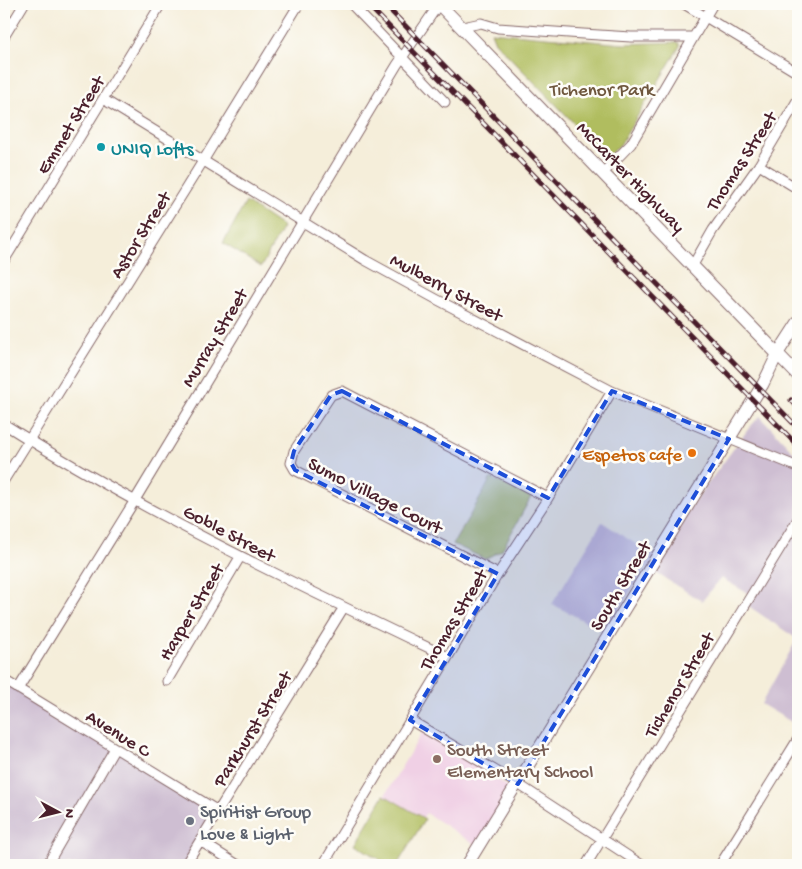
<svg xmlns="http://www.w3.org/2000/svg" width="802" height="869" font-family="'Gochi Hand',sans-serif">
	<rect width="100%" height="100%" fill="#fdfcf7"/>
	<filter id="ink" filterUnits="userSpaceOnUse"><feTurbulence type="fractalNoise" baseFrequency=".02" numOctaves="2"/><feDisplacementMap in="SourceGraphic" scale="10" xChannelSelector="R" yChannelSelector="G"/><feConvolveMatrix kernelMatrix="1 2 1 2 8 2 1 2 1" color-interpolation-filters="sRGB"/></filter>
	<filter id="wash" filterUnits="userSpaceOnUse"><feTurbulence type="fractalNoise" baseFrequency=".0096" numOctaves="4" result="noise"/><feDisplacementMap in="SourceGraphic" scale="20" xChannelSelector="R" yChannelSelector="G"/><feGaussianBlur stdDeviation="1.12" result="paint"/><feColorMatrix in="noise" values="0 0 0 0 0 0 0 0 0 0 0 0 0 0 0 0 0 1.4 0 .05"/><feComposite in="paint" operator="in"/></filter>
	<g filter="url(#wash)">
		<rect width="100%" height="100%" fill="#f5eeda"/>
		<!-- built -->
		<path fill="#f0d0e5" d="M424,729L512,790L477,846L426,813L423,817L385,795Z"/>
		<!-- industrial -->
		<path fill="#cebed2" d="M760,416L798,457V726L761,704L797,639L744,603L749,594L721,578L702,601L646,567L605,632L552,604L602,522L654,556L749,428Z
			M4,680L218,811L185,865H4Z"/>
		<!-- green -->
		<path fill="#b0bd5f" stroke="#7d6e45" d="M491,32L624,44L678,42L680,46L620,145L610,154L599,149L495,42Z
			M246,202L283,227L261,267L223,243Z
			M491,478L531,497L502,550L485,559L453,544C466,521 479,501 491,478Z
			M384,795L425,819L397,865H388L355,844Z"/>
	</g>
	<g filter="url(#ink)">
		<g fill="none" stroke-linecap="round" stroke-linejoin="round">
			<defs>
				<path id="street" d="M351,4L445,102
					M684,4L798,73
					M463,27L481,23L498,28L583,34L631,37H693
					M4,37L24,4
					M103,99L365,260L436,299L612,391L798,467
					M759,165L798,189
					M603,173L631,144L713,4
					M4,261L161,4
					M693,265L713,230L759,165L798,99
					M4,424C145,513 297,585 448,657
					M4,480L203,161L299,4
					M498,574L295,470L291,463L294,451L331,395L342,391L548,498
					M4,680L218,811
					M167,681L240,557
					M18,689L135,500L397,65L439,4
					M410,720L518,784L642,865
					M200,841L238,865
					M47,865L115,748
					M185,865L344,607
					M323,865L498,574L548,498L612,391
					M586,865L798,519
					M720,865L798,739"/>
				<path id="secondary" d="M467,865L763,384L778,353L798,322"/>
				<path id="primary" d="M439,4L798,375"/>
			</defs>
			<!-- street casing -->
			<use href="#street" stroke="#866768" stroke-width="11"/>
			<!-- secondary casing -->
			<use href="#secondary" stroke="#866768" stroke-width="13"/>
			<!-- primary casing -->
			<use href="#primary" stroke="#866768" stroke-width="14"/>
			<!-- street -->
			<use href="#street" stroke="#fff" stroke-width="9"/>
			<!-- secondary -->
			<use href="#secondary" stroke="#fff" stroke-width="11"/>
			<!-- primary -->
			<use href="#primary" stroke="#fff" stroke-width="12"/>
			<defs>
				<path id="rail" d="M367,4L798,446
					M384,4L798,428
					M791,400L798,407"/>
			</defs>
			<!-- rail casing -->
			<use href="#rail" stroke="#4a1f2b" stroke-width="5"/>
			<!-- rail -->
			<use href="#rail" stroke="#fdfcf7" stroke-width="3" stroke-dasharray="9" stroke-linecap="butt"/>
		</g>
	</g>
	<!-- marked area -->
	<path fill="#1d4ed8" fill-opacity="0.2" stroke="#1d4ed8" stroke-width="4" stroke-dasharray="10 6" stroke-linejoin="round" d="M342,391L548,498L612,391L729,439L518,784L410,720L498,574L295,470L291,463L294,451L331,395Z"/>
	<!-- markers -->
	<circle fill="#0f9aa8" stroke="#fdfcf7" stroke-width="2" cx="101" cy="147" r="5"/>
	<circle fill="#e8710a" stroke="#fdfcf7" stroke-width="2" cx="692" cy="453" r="5"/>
	<circle fill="#8d6e63" stroke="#fdfcf7" stroke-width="2" cx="437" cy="759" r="5"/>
	<circle fill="#6b7280" stroke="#fdfcf7" stroke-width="2" cx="190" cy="821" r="5"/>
	<g text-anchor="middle" stroke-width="5" stroke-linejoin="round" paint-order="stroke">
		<!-- park labels -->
		<g font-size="19" fill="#6e563d" stroke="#fdfcf7">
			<text x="602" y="95">Tichenor Park</text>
		</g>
		<!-- street labels -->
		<g font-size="19" fill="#4a1f2b" stroke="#fdfcf7">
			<text transform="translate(69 124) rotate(-58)" y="7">Emmet Street</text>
			<text transform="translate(740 160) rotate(-57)" y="7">Thomas Street</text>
			<text transform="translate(632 176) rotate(46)" y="7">McCarter Highway</text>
			<text transform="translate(139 234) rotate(-58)" y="7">Astor Street</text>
			<text transform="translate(447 286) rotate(28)" y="7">Mulberry Street</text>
			<text transform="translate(213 337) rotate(-59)" y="7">Murray Street</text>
			<text transform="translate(376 494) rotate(27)" y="7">Sumo Village Court</text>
			<text transform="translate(230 532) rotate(28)" y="7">Goble Street</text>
			<text transform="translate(619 585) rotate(-59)" y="7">South Street</text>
			<text transform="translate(190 611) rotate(-59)" y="7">Harper Street</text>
			<text transform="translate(452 619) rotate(-59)" y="7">Thomas Street</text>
			<text transform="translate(678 684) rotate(-59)" y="7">Tichenor Street</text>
			<text transform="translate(251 728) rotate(-58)" y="7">Parkhurst Street</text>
			<text transform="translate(119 732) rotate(32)" y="7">Avenue C</text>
		</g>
		<!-- culture labels -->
		<g font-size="19" fill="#0d838f" stroke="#fdfcf7" text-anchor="start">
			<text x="111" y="154">UNIQ Lofts</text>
		</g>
		<!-- food labels -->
		<g font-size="19" fill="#c56008" stroke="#fdfcf7" text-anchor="end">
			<text x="682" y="460">Espetos cafe</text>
		</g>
		<!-- education labels -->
		<g font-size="19" fill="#785e54" stroke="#fdfcf7" text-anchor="start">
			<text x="447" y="755">South Street<tspan x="447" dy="22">Elementary School</tspan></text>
		</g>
		<!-- worship labels -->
		<g font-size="19" fill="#5b616d" stroke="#fdfcf7" text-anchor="start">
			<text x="200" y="817">Spiritist Group<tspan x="200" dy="22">Love &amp; Light</tspan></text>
		</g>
	</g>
	<!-- margin -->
	<rect width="802" height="869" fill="none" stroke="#fdfcf7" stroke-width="20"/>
	<!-- north arrow -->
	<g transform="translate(58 812) rotate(97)" stroke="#fdfcf7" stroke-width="4" paint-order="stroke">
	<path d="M0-4L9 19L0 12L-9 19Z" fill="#4a1f2b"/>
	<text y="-8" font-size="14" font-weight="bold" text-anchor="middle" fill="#4a1f2b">N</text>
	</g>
</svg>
